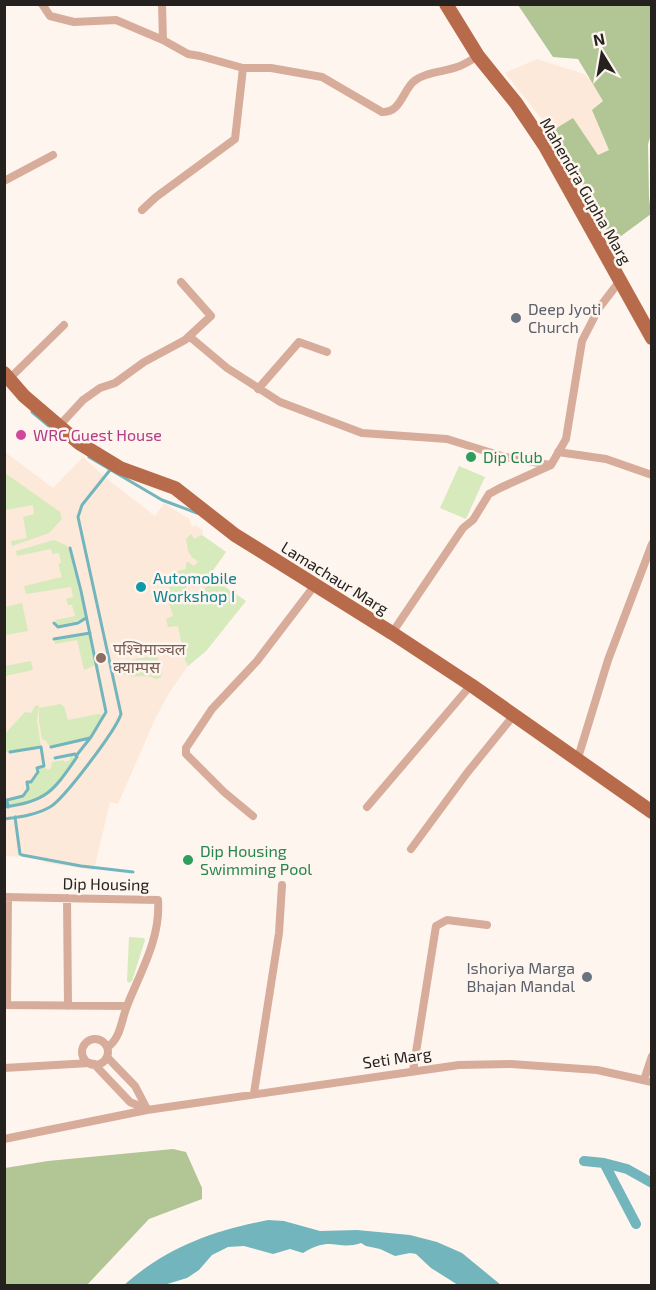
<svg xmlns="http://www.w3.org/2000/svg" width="656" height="1290" font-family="'Exo 2','Noto Sans Devanagari',sans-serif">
	<rect width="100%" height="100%" fill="#fef5ef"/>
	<!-- education -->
	<path fill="#fce9d9" d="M537,59L584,74L597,86L604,100L640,221L602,235L589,201L558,139L505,73Z
		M4,451L53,488L83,457L106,478L155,516L164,503L189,519L192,527L195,525L203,530L202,535L226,552L209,576L246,601L206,651L188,666L169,693L155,719L118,804L110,802L94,870L47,863L32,857L5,856Z"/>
	<!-- green -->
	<path fill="#d6eabb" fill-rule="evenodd" d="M459,466L485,477L466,519L440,508Z
		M5,473L60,512L62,519L49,533L12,546L11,541L27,538L23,517L34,514L33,505L5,510Z
		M191,534L194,539L202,535L226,552L209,576L246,601L206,651L188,666L185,660L178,626L168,627L166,619L173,616L167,597L171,596L167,577L174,576L173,572L186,569V563L188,562L194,566L198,562L194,558L193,559L188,551L186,539ZM191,572L208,576L210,582L198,598L191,601C182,592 187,583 191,572Z
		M54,540L66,545L70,551L85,615L84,619L57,626L55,620L75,616L72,605H68L66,599L73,597L71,587L26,594L24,586L62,577L58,564L61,563L59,553L52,554L51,549L17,556L16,551Z
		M22,603L28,631L5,635V607Z
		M90,634L96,665L84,670L77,640L55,644V641L58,638Z
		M157,655L162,675L160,678L155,679C145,672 133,680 123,674L121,662Z
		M31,661L33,670L5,676V666Z
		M61,704L62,706H64L68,720L98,714L104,715L90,737L50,747L46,741L42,739L39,721V708Z
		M39,705L37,721L41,747L5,752V734L25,712L31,713L35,706Z
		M72,755L75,759C57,786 42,803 9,806L8,800L23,797L28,789V785C33,780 39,777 39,769L44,767L48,770L51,768L52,762L63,760L65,762L70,760V756Z
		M129,937L144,938L145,940L132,981L129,983L127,981Z"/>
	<!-- forest -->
	<path fill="#b1c595" d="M518,5H651L652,131L648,144L649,197L651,214L613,242L555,129L573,118L598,155L609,150L592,110L603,101L578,59L553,57Z
		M173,1149L186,1152L202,1188V1199L149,1219L87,1285H5V1168L48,1161Z"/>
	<!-- water -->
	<path fill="#72b5bd" d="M268,1220L284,1221L320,1231L357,1230L410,1235L437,1242L462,1253L501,1285H458L431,1268L416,1254L410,1253L395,1256L380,1249L366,1246L361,1243C336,1251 332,1235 303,1253L290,1249L273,1254L244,1246L228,1247L212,1255L199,1270L187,1278L164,1285H124C167,1247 212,1231 268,1220Z"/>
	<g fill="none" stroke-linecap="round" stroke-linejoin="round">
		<!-- stream -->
		<path stroke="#72b5bd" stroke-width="3" d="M32,412L50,427
			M89,457L162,500L197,513
			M70,548L81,591L106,712L91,737L76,756
			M54,623L58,627L78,623L86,618
			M54,639L90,633
			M51,747L90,738
			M4,807C47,802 54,790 77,757L75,754L55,758
			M8,807L7,800L23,796L28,789L27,782H31L38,772L37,768L44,766L41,747L10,752
			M15,817L20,854L22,855L81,866L133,872
			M4,819C20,817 36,815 50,807C64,799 116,730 121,714L78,517L82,505L110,470"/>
		<!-- canal -->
		<path stroke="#72b5bd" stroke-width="10" d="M584,1161L604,1163L636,1224
			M604,1163L627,1169L652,1183"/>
		<!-- street -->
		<path stroke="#d8ac9a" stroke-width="8" d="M42,4L50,16L74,22L116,20L163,40L188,54L200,56L243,68H271L322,77L382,112C400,113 402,93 413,82C424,72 444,72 457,67C464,65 471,60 478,56
			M162,4L163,40
			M4,181L53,155
			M142,210L156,197L235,139L243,68
			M189,336L227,368L280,402L362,433L447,439L505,457L550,465
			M9,379L64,325
			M258,389L299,342L327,352
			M59,426L83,400L100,388L115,383L144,362L185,340L211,316L181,282
			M558,452L606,459L652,475
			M392,633L463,528L473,520L489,494L500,488L551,465L566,439L582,341L599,308L619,282
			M577,761L608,660L652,544
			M367,807L471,685
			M253,816L224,792L186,754V748L212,709L257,661L315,585
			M411,849L467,773L514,715
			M4,897L158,900C161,938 140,973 127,1006C121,1021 121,1037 108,1047
			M67,898L68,1006
			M4,1005L127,1006
			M7,1005L8,897
			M82 1052a13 13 0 1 1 26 0a13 13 0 1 1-26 0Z
			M107,1057L135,1086L147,1109
			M94,1064L130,1102L146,1109
			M4,1068L90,1063
			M413,1071L436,926L447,920L487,925
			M644,1080L652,1056
			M254,1093L279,933L282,885
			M4,1139L147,1110L459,1065L511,1064L597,1070L652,1082"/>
		<!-- primary -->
		<path stroke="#b86b4b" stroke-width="14" d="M446,4L478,56L516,103L545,146L652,338
			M4,373L24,396L79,443L120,468L175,488L235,535L392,633L471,685L652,812"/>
	</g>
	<!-- markers -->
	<g fill="#6b7280" stroke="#fef5ef" stroke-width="2">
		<circle cx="516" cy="318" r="6"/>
		<circle cx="587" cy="977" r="6"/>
	</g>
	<circle fill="#d1479c" stroke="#fef5ef" stroke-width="2" cx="21" cy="435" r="6"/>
	<g fill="#2e9e5b" stroke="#fef5ef" stroke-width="2">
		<circle cx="471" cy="457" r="6"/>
		<circle cx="188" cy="860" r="6"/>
	</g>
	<circle fill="#0f9aa8" stroke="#fef5ef" stroke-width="2" cx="141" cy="587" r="6"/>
	<circle fill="#8d6e63" stroke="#fef5ef" stroke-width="2" cx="101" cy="658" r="6"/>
	<g text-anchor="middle" stroke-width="5" stroke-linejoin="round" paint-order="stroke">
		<!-- street labels -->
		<g font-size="16" fill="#25211e" stroke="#fef5ef">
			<text transform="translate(586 191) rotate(60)" y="6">Mahendra Gupha Marg</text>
			<text transform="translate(335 578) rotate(32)" y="6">Lamachaur Marg</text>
			<text transform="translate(106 884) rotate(1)" y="6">Dip Housing</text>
			<text transform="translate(397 1058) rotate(-8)" y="6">Seti Marg</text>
		</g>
		<!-- worship labels -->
		<g font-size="16" fill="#5b616d" stroke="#fef5ef" text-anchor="start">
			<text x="528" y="315">Deep Jyoti<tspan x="528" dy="18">Church</tspan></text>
			<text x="575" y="974" text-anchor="end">Ishoriya Marga<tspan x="575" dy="18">Bhajan Mandal</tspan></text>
		</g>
		<!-- hotel labels -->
		<g font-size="16" fill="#b23c85" stroke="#fef5ef" text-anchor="start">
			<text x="33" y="441">WRC Guest House</text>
		</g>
		<!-- leisure labels -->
		<g font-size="16" fill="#27864d" stroke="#fef5ef" text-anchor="start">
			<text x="483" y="463">Dip Club</text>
			<text x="200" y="857">Dip Housing<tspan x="200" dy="18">Swimming Pool</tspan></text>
		</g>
		<!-- culture labels -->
		<g font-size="16" fill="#0d838f" stroke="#fef5ef" text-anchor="start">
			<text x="153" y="584">Automobile<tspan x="153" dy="18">Workshop I</tspan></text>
		</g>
		<!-- education labels -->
		<g font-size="16" fill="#785e54" stroke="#fef5ef" text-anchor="start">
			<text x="113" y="655">पश्‍चिमाञ्‍चल<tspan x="113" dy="18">क्याम्पस</tspan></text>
		</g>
	</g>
	<!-- border -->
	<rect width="656" height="1290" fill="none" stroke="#25211e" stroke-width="12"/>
	<!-- north arrow -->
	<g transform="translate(602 54) rotate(349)" stroke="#fef5ef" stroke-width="4.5" paint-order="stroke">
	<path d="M0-4.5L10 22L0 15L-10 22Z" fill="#25211e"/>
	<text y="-9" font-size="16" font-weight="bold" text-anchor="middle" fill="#25211e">N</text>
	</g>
</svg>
